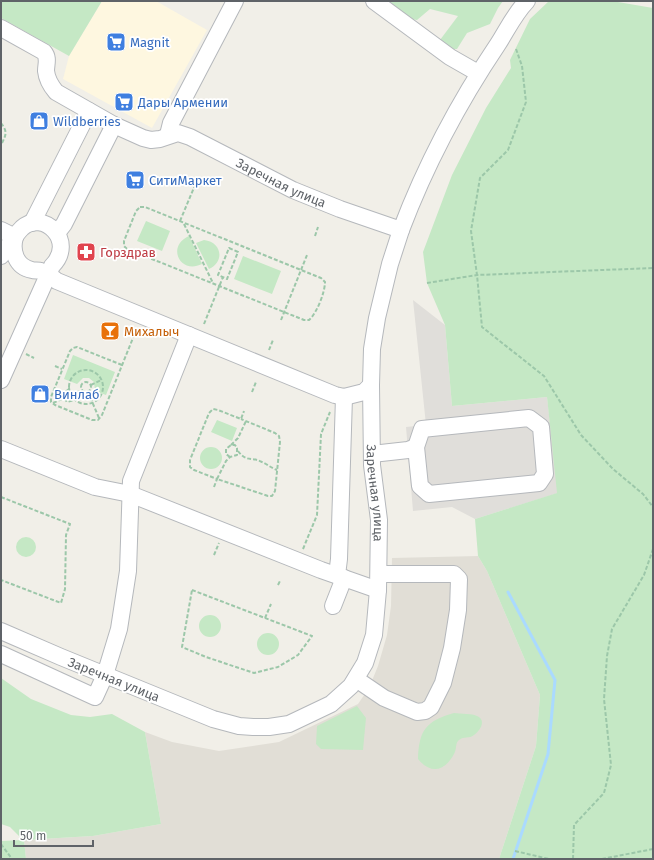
<svg xmlns="http://www.w3.org/2000/svg" width="654" height="860" font-family="'Fira Sans',sans-serif">
	<rect width="100%" height="100%" fill="#f1efe8"/>
	<!-- commercial -->
	<path fill="#fef7e0" d="M102,1H156L207,30L152,128L63,79L69,56Z"/>
	<!-- industrial -->
	<path fill="#e0deda" d="M413,300L445,325L452,406L547,397L558,493L475,519L452,507L413,511L406,427L426,425Z"/>
	<!-- education -->
	<path fill="#e1ded6" d="M478,556L487,571L540,695L536,746L499,859H26L24,840L93,836L161,824L145,732L172,742L219,751L279,742L358,704L369,688L378,666L387,635L391,606L392,558Z"/>
	<!-- green -->
	<path fill="#c5e8c5" d="M1,1H102L69,56L1,18Z
		M388,1H503L498,8L490,24L467,33L457,49H450L440,40L458,16L430,9L417,20C406,19 394,10 388,1Z
		M549,1H612L653,8V859H499L536,746L540,695L487,571L478,556L475,519L557,493L547,397L452,406L445,325L427,283L423,252L452,175L486,108L511,68L510,60L530,19Z
		M146,221L170,231L162,251L137,241Z
		M189,236L202,264C180,275 166,246 189,236Z
		M204,240C222,242 225,262 209,269L196,243Z
		M243,256L281,271L272,294L234,279Z
		M73,355L115,372L106,395L95,391L94,382L89,378H83L77,384L64,379Z
		M217,420L237,428L232,441L211,432Z
		M200 458a11 11 0 1 1 22 0a11 11 0 1 1-22 0Z
		M16 547a10 10 0 1 1 20 0a10 10 0 1 1-20 0Z
		M199 626a11 11 0 1 1 22 0a11 11 0 1 1-22 0Z
		M257 644a11 11 0 1 1 22 0a11 11 0 1 1-22 0Z
		M1,678L31,699L71,715L90,717L112,714L145,732L161,824L93,836L24,840L26,859H1V841L23,840L10,827L1,824Z
		M357,706L366,718L363,750L321,749L316,744L317,726Z
		M454,713C461,714 473,713 479,717C486,722 479,732 474,735C469,739 464,736 459,740C455,743 457,749 454,754C445,771 431,775 418,759C419,730 426,721 454,713Z"/>
	<g fill="none" stroke-linecap="round" stroke-linejoin="round">
		<!-- stream -->
		<path stroke="#aadaff" stroke-width="3" d="M508,592L555,680L548,754L513,859"/>
		<defs>
			<g id="minor">
				<path d="M374,1L450,57L478,73"/>
				<path id="s1" d="M1,28L44,52C49,58 46,64 46,71C47,80 51,86 56,92L114,125L143,138L151,140L160,139L178,133L190,137L293,190L340,209L401,230L390,264L377,318L372,349L371,385L372,465L379,520L378,590L374,635L365,663L351,686L331,704L289,724L269,727H253L239,726L213,719L61,657L1,631"/>
				<path d="M168,135L171,123L235,1"/>
				<path d="M32,223L89,111"/>
				<path d="M1,230L15,237"/>
				<path d="M401,230C426,164 459,102 498,44C507,30 515,13 527,1"/>
				<path d="M57,233L64,224L114,125"/>
				<path d="M15,237C11,251 16,267 32,270C35,271 38,270 41,271C46,272 53,278 57,281L335,395L344,397L364,392L371,385"/>
				<path d="M1,256C8,247 14,236 22,228C43,209 77,241 52,266L1,380"/>
				<path d="M529,418L541,427L545,474L539,483L429,494L420,486L416,447L422,429Z"/>
				<path d="M1,449L95,487L130,494L321,570L378,590"/>
				<path d="M372,454L408,450L416,447"/>
				<path d="M337,575L339,559L344,397"/>
				<path d="M333,606L344,578"/>
				<path d="M1,654L95,697L105,675L119,629L128,571L131,481L189,335"/>
				<path d="M356,679L384,698L417,712L425,711L431,707L443,683L452,648L458,610L459,579L454,574H379"/>
			</g>
		</defs>
		<!-- minor casing -->
		<use href="#minor" stroke="#b5b8bc" stroke-width="18"/>
		<!-- path -->
		<path stroke="#9cc7a9" stroke-width="2" stroke-dasharray="4 2" stroke-linecap="butt" d="M516,49L522,66L526,102L508,150L480,178L471,231L477,275L482,327L544,376L581,435L613,469L643,494L653,507
			M1,123C8,132 6,135 1,145
			M140,207H145L321,278L325,282C325,292 317,313 309,320H304L127,249L124,246V241L136,211Z
			M180,221L198,178
			M184,224L213,283
			M315,236L318,227
			M229,248L238,252L227,279L218,275Z
			M427,283L477,275L653,268
			M281,320L307,255
			M204,324L223,277
			M269,350L273,340
			M26,354L34,358
			M122,365L77,347L73,348L70,351L51,397V402L55,405L92,420H98L102,415L137,328
			M55,366L62,369
			M69 387a17 17 0 1 1 34 0a17 17 0 1 1-34 0Z
			M81 387a5 5 0 1 1 10 0a5 5 0 1 1-10 0Z
			M91,385L101,380
			M69,389L64,393V398L67,402L74,400
			M88,392L99,418
			M252,392L256,382
			M71,395L82,390
			M53,403L64,398
			M231,445L238,438L246,421
			M238,451C247,463 251,456 262,462C267,464 271,468 277,470
			M230,457L226,454V449L231,445H235L237,448V455L230,457L226,461L217,479L268,496H272L275,491L280,442L279,436L275,433L241,419
			M214,487L217,479L194,470L190,467V460L209,413L213,409L218,410L241,419L244,411
			M1,497L70,524L66,535L65,589L61,603L1,580
			M303,549L317,515L321,434L330,412
			M214,555L219,543
			M278,585L280,581
			M192,590L312,636L298,655L278,667L254,673L206,657L182,647Z
			M265,618L271,604
			M1,844L12,859
			M515,851L549,859
			M573,859L574,825L604,793L611,765L604,699L607,656L612,629L644,575L653,549
			M602,859L653,849"/>
		<!-- minor -->
		<use href="#minor" stroke="#fff" stroke-width="16"/>
	</g>
	<!-- icons -->
	<defs>
		<symbol id="supermarket-square" viewBox="-11 -11 22 22"><rect x="-9" y="-9" width="18" height="18" rx="4" fill="#3f7fe0" stroke="#fff"/><path d="M-6-5.5h2.5l.6 2H6L4.5 2H-2.5L-4.4-4H-6ZM-1.5 3.2a1.3 1.3 0 1 0 .1 0ZM3 3.2a1.3 1.3 0 1 0 .1 0Z" fill="#fff"/></symbol>
		<symbol id="shop-square" viewBox="-11 -11 22 22"><rect x="-9" y="-9" width="18" height="18" rx="4" fill="#3f7fe0" stroke="#fff"/><path d="M-5-2.5h2.3a2.7 3.5 0 0 1 5.4 0H5L5.5 6h-11ZM-1.5-2.5h3a1.5 2.3 0 0 0-3 0Z" fill="#fff"/></symbol>
		<symbol id="pharmacy-square" viewBox="-11 -11 22 22"><rect x="-9" y="-9" width="18" height="18" rx="4" fill="#e0444e" stroke="#fff"/><path d="M-2-6h4v4h4v4h-4v4h-4v-4h-4v-4h4Z" fill="#fff"/></symbol>
		<symbol id="bar-square" viewBox="-11 -11 22 22"><rect x="-9" y="-9" width="18" height="18" rx="4" fill="#e8710a" stroke="#fff"/><path d="M-6-5H6L.8 .8V4.5H3.5V6h-7V4.5H-.8V.8Z" fill="#fff"/></symbol>
	</defs>
	<g fill-rule="evenodd">
		<use href="#supermarket-square" x="105" y="31" width="22" height="22"/>
		<use href="#supermarket-square" x="113" y="91" width="22" height="22"/>
		<use href="#shop-square" x="28" y="110" width="22" height="22"/>
		<use href="#supermarket-square" x="124" y="169" width="22" height="22"/>
		<use href="#pharmacy-square" x="75" y="241" width="22" height="22"/>
		<use href="#bar-square" x="99" y="320" width="22" height="22"/>
		<use href="#shop-square" x="29" y="383" width="22" height="22"/>
	</g>
	<g text-anchor="middle" stroke-width="3.5" stroke-linejoin="round" paint-order="stroke">
		<!-- shop labels -->
		<g font-size="13" fill="#366cbe" stroke="#fff" text-anchor="start">
			<text x="130" y="47">Magnit</text>
			<text x="138" y="107">Дары Армении</text>
			<text x="53" y="126">Wildberries</text>
			<text x="149" y="185">СитиМаркет</text>
			<text x="54" y="399">Винлаб</text>
		</g>
		<!-- street labels -->
		<g font-size="13" fill="#5f6368" stroke="#fff">
			<text dy="5" stroke="none"><textPath href="#s1" startOffset="342">Заречная улица</textPath></text>
			<text dy="5" stroke="none"><textPath href="#s1" startOffset="738">Заречная улица</textPath></text>
			<text transform="translate(114 679) rotate(22)" y="5">Заречная улица</text>
		</g>
		<!-- health labels -->
		<g font-size="13" fill="#be3a42" stroke="#fff" text-anchor="start">
			<text x="100" y="257">Горздрав</text>
		</g>
		<!-- food labels -->
		<g font-size="13" fill="#c56008" stroke="#fff" text-anchor="start">
			<text x="124" y="336">Михалыч</text>
		</g>
	</g>
	<!-- border -->
	<rect width="654" height="860" fill="none" stroke="#5f6368" stroke-width="4"/>
	<!-- scale -->
	<path d="M14 840v6h79v-6" fill="none" stroke="#5f6368" stroke-width="2"/>
	<text x="20" y="840" font-size="12" fill="#5f6368" stroke="#ffffff" stroke-width="3" paint-order="stroke">50 m</text>
</svg>
